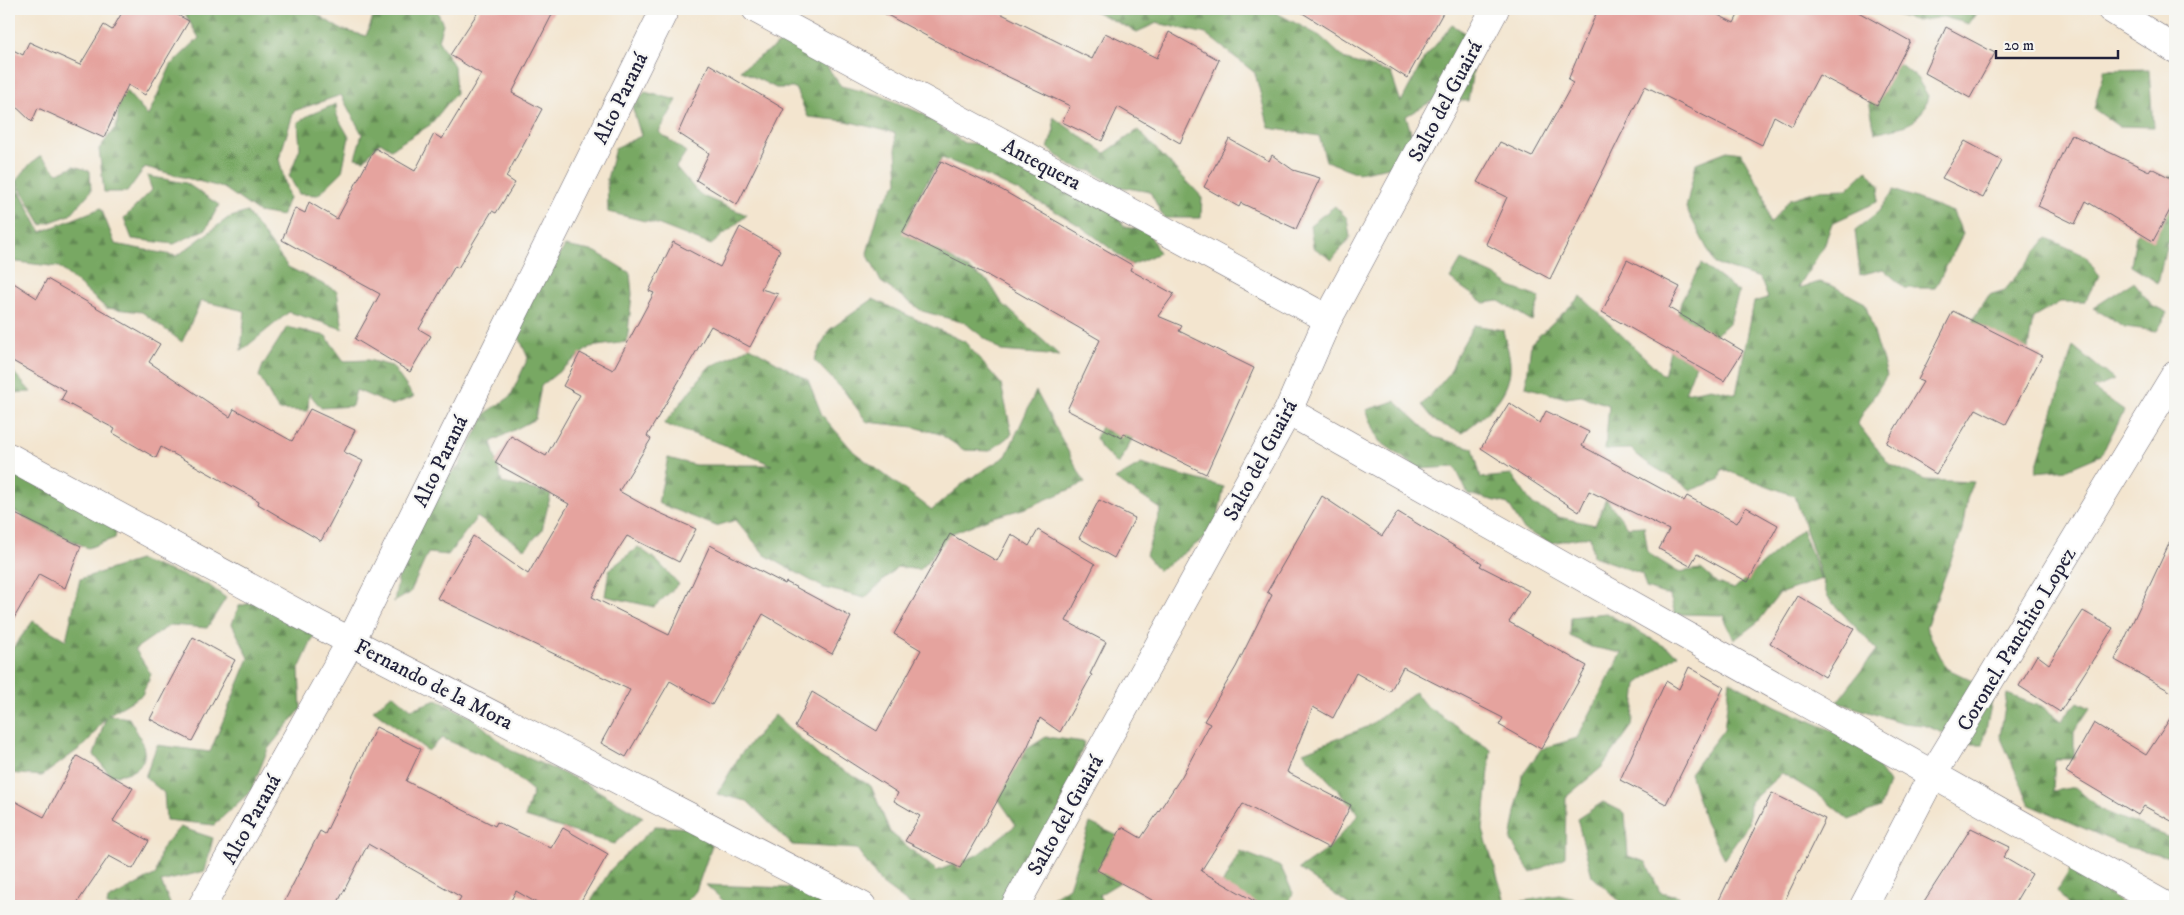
<svg xmlns="http://www.w3.org/2000/svg" width="2184" height="915" font-family="'IM FELL DW Pica',serif">
	<defs>
		<pattern id="forest-firs" width="22" height="20" patternUnits="userSpaceOnUse" patternTransform="scale(1.25)"><rect width="22" height="20" fill="#78a863"/><path d="M5 1l3.5 6h-7zM16 11l3.5 6h-7z" fill="#628853"/></pattern>
	</defs>
	<rect width="100%" height="100%" fill="#f6f6f2"/>
	<filter id="ink" filterUnits="userSpaceOnUse"><feTurbulence type="fractalNoise" baseFrequency=".02" numOctaves="2"/><feDisplacementMap in="SourceGraphic" scale="10" xChannelSelector="R" yChannelSelector="G"/><feConvolveMatrix kernelMatrix="1 2 1 2 8 2 1 2 1" color-interpolation-filters="sRGB"/></filter>
	<filter id="wash" filterUnits="userSpaceOnUse"><feTurbulence type="fractalNoise" baseFrequency=".0096" numOctaves="4" result="noise"/><feDisplacementMap in="SourceGraphic" scale="20" xChannelSelector="R" yChannelSelector="G"/><feGaussianBlur stdDeviation="1.12" result="paint"/><feColorMatrix in="noise" values="0 0 0 0 0 0 0 0 0 0 0 0 0 0 0 0 0 1.4 0 .05"/><feComposite in="paint" operator="in"/></filter>
	<g filter="url(#wash)">
		<rect width="100%" height="100%" fill="#f3e5cf"/>
		<!-- forest -->
		<path fill="url(#forest-firs)" stroke="#4d654f" d="M182,9H309L340,29L366,36L375,12H393L397,9H436L443,24L438,40L454,66L456,93L430,125L391,149L380,142L364,160L355,158L362,134L341,95L294,111L279,159L289,198L282,216L258,212L224,188L145,167L127,192H104L99,149L117,125L120,84L148,116L171,65L199,38Z
			M1090,9H1269L1320,36L1346,60L1391,73L1401,102L1424,59L1452,25L1478,40L1468,101L1434,100L1406,116L1420,161L1358,173L1326,161L1319,136L1269,128L1255,73L1206,34L1157,23L1137,32Z
			M1877,9H1979L1969,24L1943,17L1917,21Z
			M783,41L818,54L841,86L879,95L923,114L964,143L992,144L1101,196L1125,227L1148,231L1159,253L1132,265C1115,253 1098,238 1080,226C1035,198 990,176 942,158L919,195L905,229L989,282L1002,303L1060,356L1001,351L965,323L922,311L881,282L867,253L880,207L898,182L895,133L846,121L808,117L795,88H776L740,70Z
			M1900,64L1917,78L1928,96C1920,128 1904,125 1875,133L1868,94L1888,65Z
			M2149,69L2153,127L2118,126L2094,109L2104,70Z
			M645,92L677,100L659,132L686,152L676,167L700,195L747,215L711,245L657,224L608,212L607,179L615,148L641,136L632,106Z
			M336,104L337,116L349,137L342,172L318,195L299,194L289,176L300,148L298,122L309,115Z
			M1053,117L1105,153L1138,130L1202,197L1201,218H1164L1150,192L1115,186L1093,172L1071,166L1048,148L1054,130Z
			M1727,151L1741,153L1764,194L1770,224L1790,199L1820,190L1847,189L1867,170L1880,186L1877,202L1832,223L1824,246L1798,288L1820,282L1833,286L1865,303L1887,375L1857,423L1889,464L1925,480L1974,482L1967,499L1962,531L1926,627L1946,668L1994,691L1983,744H1969L1924,725L1903,723L1837,702L1877,650L1828,598L1795,496L1722,469L1719,480L1691,490C1671,474 1649,468 1631,449L1605,450L1609,405L1581,396L1566,398L1526,387L1531,343L1581,296L1664,376L1681,302L1701,264L1739,292L1729,323L1703,346L1685,393L1711,388L1736,394L1754,302L1768,298L1760,278L1715,264L1686,208L1696,163Z
			M41,156L58,173L74,166L90,171L91,191L70,215L42,225L16,181L31,163Z
			M9,170L41,232L101,208L115,244L177,256L228,218L247,212L288,267L337,291L343,329L289,312L241,351L245,311L201,301L182,342L142,312L106,308L59,267L9,261Z
			M147,176L186,183L219,205L206,229L174,244L132,239L124,218L152,190Z
			M2170,176L2175,179V238L2167,242L2158,283L2131,266L2136,235L2157,214L2153,184Z
			M1894,190L1953,212L1963,234L1935,288H1905L1883,269L1860,275L1855,230L1878,212Z
			M1335,206L1347,218L1350,237L1332,260L1313,247L1310,225Z
			M2047,238L2086,256L2099,276L2084,302H2060L2033,318L2028,349L1969,325L1989,295L2005,290Z
			M565,246L596,252L630,273L632,294L627,342L590,347L541,386L535,419L491,442L502,483L551,493L542,530L525,549L477,517L448,555L428,553L410,593L394,602L399,574L421,500L459,466L486,413L510,397L528,358L515,328Z
			M1461,260L1494,275L1513,288L1540,298L1532,321L1499,301L1484,303L1450,279Z
			M2133,282L2152,305L2168,313L2157,331L2125,327L2093,308Z
			M873,299L965,342L1001,384L1012,434L990,451L964,450L940,434L914,427L867,422L844,391L814,360L829,330Z
			M1474,325L1503,330C1505,341 1510,353 1510,364C1512,396 1484,416 1462,433L1436,422L1422,405L1449,374L1459,351Z
			M287,327L326,336L344,361L368,360L392,366L414,397L392,405L356,390L352,406L321,408L309,393L308,411L278,410L259,376L263,365Z
			M2073,346L2114,380L2093,389L2124,411L2101,455L2068,469L2035,472Z
			M750,347L808,380L822,415L854,452L932,510L966,481L1006,456L1036,391L1085,483L1026,508L990,518L950,534L920,570L897,567L865,598L824,588L765,555L736,520L716,526L658,503L668,458L695,465H772L722,444L664,424L708,368Z
			M9,367L31,392L9,393Z
			M1113,400L1139,426L1118,465L1100,447L1096,438Z
			M1395,401L1434,437L1473,448L1481,478L1512,475L1533,505L1559,517L1595,525L1606,499L1628,527L1644,526L1648,553L1678,572L1701,569L1717,583L1734,589L1802,529L1821,579L1779,594L1759,621L1734,640L1723,615L1675,614L1670,596L1646,588L1642,574L1593,556L1590,536L1551,543L1524,530L1508,504L1468,494L1455,467L1419,469L1379,441L1366,410Z
			M1141,464L1224,487L1217,521L1206,537L1159,571L1146,555L1161,509L1115,479Z
			M9,470L119,516L115,538L88,548L38,525L9,508Z
			M638,547L655,559L679,584L654,607L605,596L609,570Z
			M139,560L207,584L226,598L207,628L170,625L135,649L151,674L142,695L108,715L129,718C137,733 156,757 134,770C129,774 118,774 111,776L94,755L106,717L86,744L42,776L9,773V653L33,621L66,640L80,579Z
			M271,598L287,624L319,625L299,669L301,709L268,749L251,791L214,825L166,820L164,793L145,777L157,745L210,752L249,658L232,624L239,606Z
			M1606,613L1678,654L1637,684L1632,726L1602,767L1566,797L1565,857L1531,873L1511,841L1522,776L1541,749L1577,738L1622,653L1591,647L1570,636L1571,617Z
			M1730,681L1776,706L1860,743L1889,783L1880,808L1849,820L1820,796L1782,773L1750,802L1749,824L1724,859L1705,822L1690,773L1724,729Z
			M1415,692L1425,705L1491,750L1483,830L1506,904L1559,895L1593,903L1596,906H1510L1506,904V906H1351L1299,869L1329,848L1359,814L1303,752L1367,727Z
			M393,694L411,709L437,700L473,718L510,750L583,782L643,817L614,844L525,817L533,791L496,761L442,738L428,751L373,710Z
			M2007,694L2044,708L2061,721L2078,702L2090,708L2074,732V759H2055L2053,791L2075,787L2101,810L2175,840V858L2127,847L2030,805L2000,736Z
			M775,715L820,757L871,786L890,832L937,871L977,855L1016,825L971,758L1008,761L1046,737L1085,742L1039,862L998,906H912L881,883L857,849L792,845L747,801L717,794L740,755Z
			M1603,802L1625,813L1628,856L1646,862L1660,892L1679,896L1674,906H1625L1592,876L1577,819Z
			M1090,823L1133,843L1132,875L1099,895L1104,906H1040L1069,887Z
			M655,826L693,828L712,845L696,891L683,906H588L611,869Z
			M180,827L213,838L205,871L161,882L171,906H107L108,900L156,874L161,849Z
			M1240,851L1281,867L1293,893L1287,906H1232L1217,894Z
			M2071,868L2126,906H2069L2057,891Z
			M706,885L789,888L809,895L829,906H729Z"/>
		<g id="blocks">
			<!-- building -->
			<path fill="#e5a39e" d="M124,9H166L189,21L145,95L128,85L104,138L38,108L32,122L9,100V48L23,55L29,42L80,65L104,25L112,30Z
				M480,9H555L512,93L542,109L506,177L515,183L496,213L492,211L458,268L455,266L419,329L431,336L410,372L355,339L380,294L282,240L295,208L305,213L309,202L337,219L375,148L415,171L434,134L442,139L481,74L450,55Z
				M876,9H992L1092,59L1105,33L1157,58L1169,32L1219,60L1180,143L1118,107L1102,141L1062,122L1070,106L962,55Z
				M1296,9H1445L1407,78Z
				M1598,9H1706L1734,23L1741,9H1853L1910,41L1877,105L1819,75L1792,126L1774,116L1762,145L1645,86L1550,279L1486,244L1507,197L1477,182L1500,142L1532,157L1573,83L1568,80Z
				M1946,27L1995,53L1970,98L1925,73Z
				M709,64L784,109L737,205L696,180L709,153L678,133Z
				M2071,134L2149,171L2151,168L2175,180V201L2153,241L2086,201L2075,224L2038,206Z
				M1229,139L1269,161L1272,155L1293,170L1320,178L1296,229L1241,203L1239,207L1204,187Z
				M1965,141L2002,161L1983,198L1942,178Z
				M941,161L1002,190L1132,265L1130,270L1174,294L1158,316L1182,326L1179,331L1254,368L1206,474L1124,434L1122,438L1067,410L1100,340L987,275L902,233Z
				M740,227L780,250L761,289L778,294L750,347L711,326L647,436L651,439L619,491L651,509L696,529L679,562L627,536L610,562L592,597L669,635L710,545L785,584L786,582L851,617L832,654L763,614L712,705L670,681L626,757L601,743L630,690L437,598L473,536L528,574L569,504L495,463L511,436L546,456L580,395L563,386L580,353L613,370L654,293L649,291L673,242L720,267Z
				M1627,260L1680,287L1669,308L1743,351L1724,381L1602,312Z
				M47,279L160,344L149,362L230,417L234,409L292,441L310,409L355,430L344,452L363,461L321,541L258,504L259,501L161,447L156,458L113,433L115,429L61,400L66,391L9,359V280L37,298Z
				M1953,311L2042,356L2006,424L1976,409L1936,474L1886,443L1923,382L1918,380Z
				M1509,403L1540,423L1546,411L1589,432L1582,446L1684,501L1687,496L1737,523L1746,507L1778,525L1748,582L1697,554L1690,566L1659,549L1669,530L1589,491L1579,512L1481,448Z
				M1322,496L1382,536L1398,512L1482,563L1480,566L1529,591L1509,622L1587,666L1541,749L1499,725L1503,718L1403,667L1390,692L1356,673L1333,718L1313,707L1287,772L1351,805L1329,848L1243,804L1201,871L1263,906H1163L1097,870L1122,827L1141,838L1182,776L1210,724L1204,721L1236,667L1272,595L1267,592Z
				M1099,500L1135,518L1114,558L1079,538Z
				M9,511L81,546L65,588L39,574L9,627Z
				M1038,530L1095,564L1066,621L1106,642L1090,674L1092,675L1060,732L1040,718L1027,748L960,868L905,841L920,816L894,801L898,793L795,727L812,692L877,731L921,650L894,634L950,534L997,561L1011,534L1029,546Z
				M2175,531V694L2115,660Z
				M1798,596L1854,629L1825,677L1770,643Z
				M2083,611L2113,628L2060,712L2019,686L2037,655L2049,664Z
				M193,637L235,660L192,741L150,719Z
				M1689,667L1724,687L1666,804L1620,780L1666,681L1679,689Z
				M2175,711V823L2144,806L2138,815L2066,772L2094,723L2146,755Z
				M376,727L421,749L406,781L495,826L497,822L551,848L563,828L608,854L578,906H542L516,891L508,906H456L461,897L368,844L336,906H282L320,831L325,834Z
				M77,756L133,788L113,821L149,841L133,869L109,856L75,906H9V798L44,817Z
				M1772,793L1825,819L1782,906H1716Z
				M1971,828L2010,847L2003,857L2032,874L2013,906H1921Z"/>
		</g>
	</g>
	<g filter="url(#ink)">
		<use href="#blocks" fill-opacity="0" stroke="#6b666f" stroke-width="1"/>
		<g fill="none" stroke-linecap="round" stroke-linejoin="round">
			<defs>
				<path id="street" d="M756,9L1328,319
					M2111,9L2175,49
					M1288,411L2166,906
					M9,457L319,625L862,906
					M202,906L351,641L665,9
					M1015,906L1288,411L1328,319L1495,9
					M1864,906L1933,774L2175,375"/>
			</defs>
			<!-- street casing -->
			<use href="#street" stroke="#6b666f" stroke-width="29"/>
			<!-- street -->
			<use href="#street" stroke="#fff" stroke-width="28"/>
		</g>
	</g>
	<g text-anchor="middle" stroke-width="4.5" stroke-linejoin="round" paint-order="stroke">
		<!-- street labels -->
		<g font-size="21" fill="#22223b" stroke="#f6f6f2">
			<text transform="translate(620 98) rotate(-64)" y="7">Alto Paraná</text>
			<text transform="translate(1445 101) rotate(-62)" y="7">Salto del Guairá</text>
			<text transform="translate(1042 164) rotate(28)" y="7">Antequera</text>
			<text transform="translate(1260 460) rotate(-62)" y="7">Salto del Guairá</text>
			<text transform="translate(440 461) rotate(-64)" y="7">Alto Paraná</text>
			<text transform="translate(2016 639) rotate(-59)" y="7">Coronel. Panchito Lopez</text>
			<text transform="translate(434 684) rotate(27)" y="7">Fernando de la Mora</text>
			<text transform="translate(1065 815) rotate(-61)" y="7">Salto del Guairá</text>
			<text transform="translate(251 819) rotate(-61)" y="7">Alto Paraná</text>
		</g>
	</g>
	<!-- margin -->
	<rect width="2184" height="915" fill="none" stroke="#f6f6f2" stroke-width="30"/>
	<!-- scale -->
	<path d="M1996 50v8h122v-8" fill="none" stroke="#22223b" stroke-width="2.5"/>
	<text x="2004" y="50" font-size="15" fill="#22223b" stroke="#f6f6f2" stroke-width="4" paint-order="stroke">20 m</text>
</svg>
